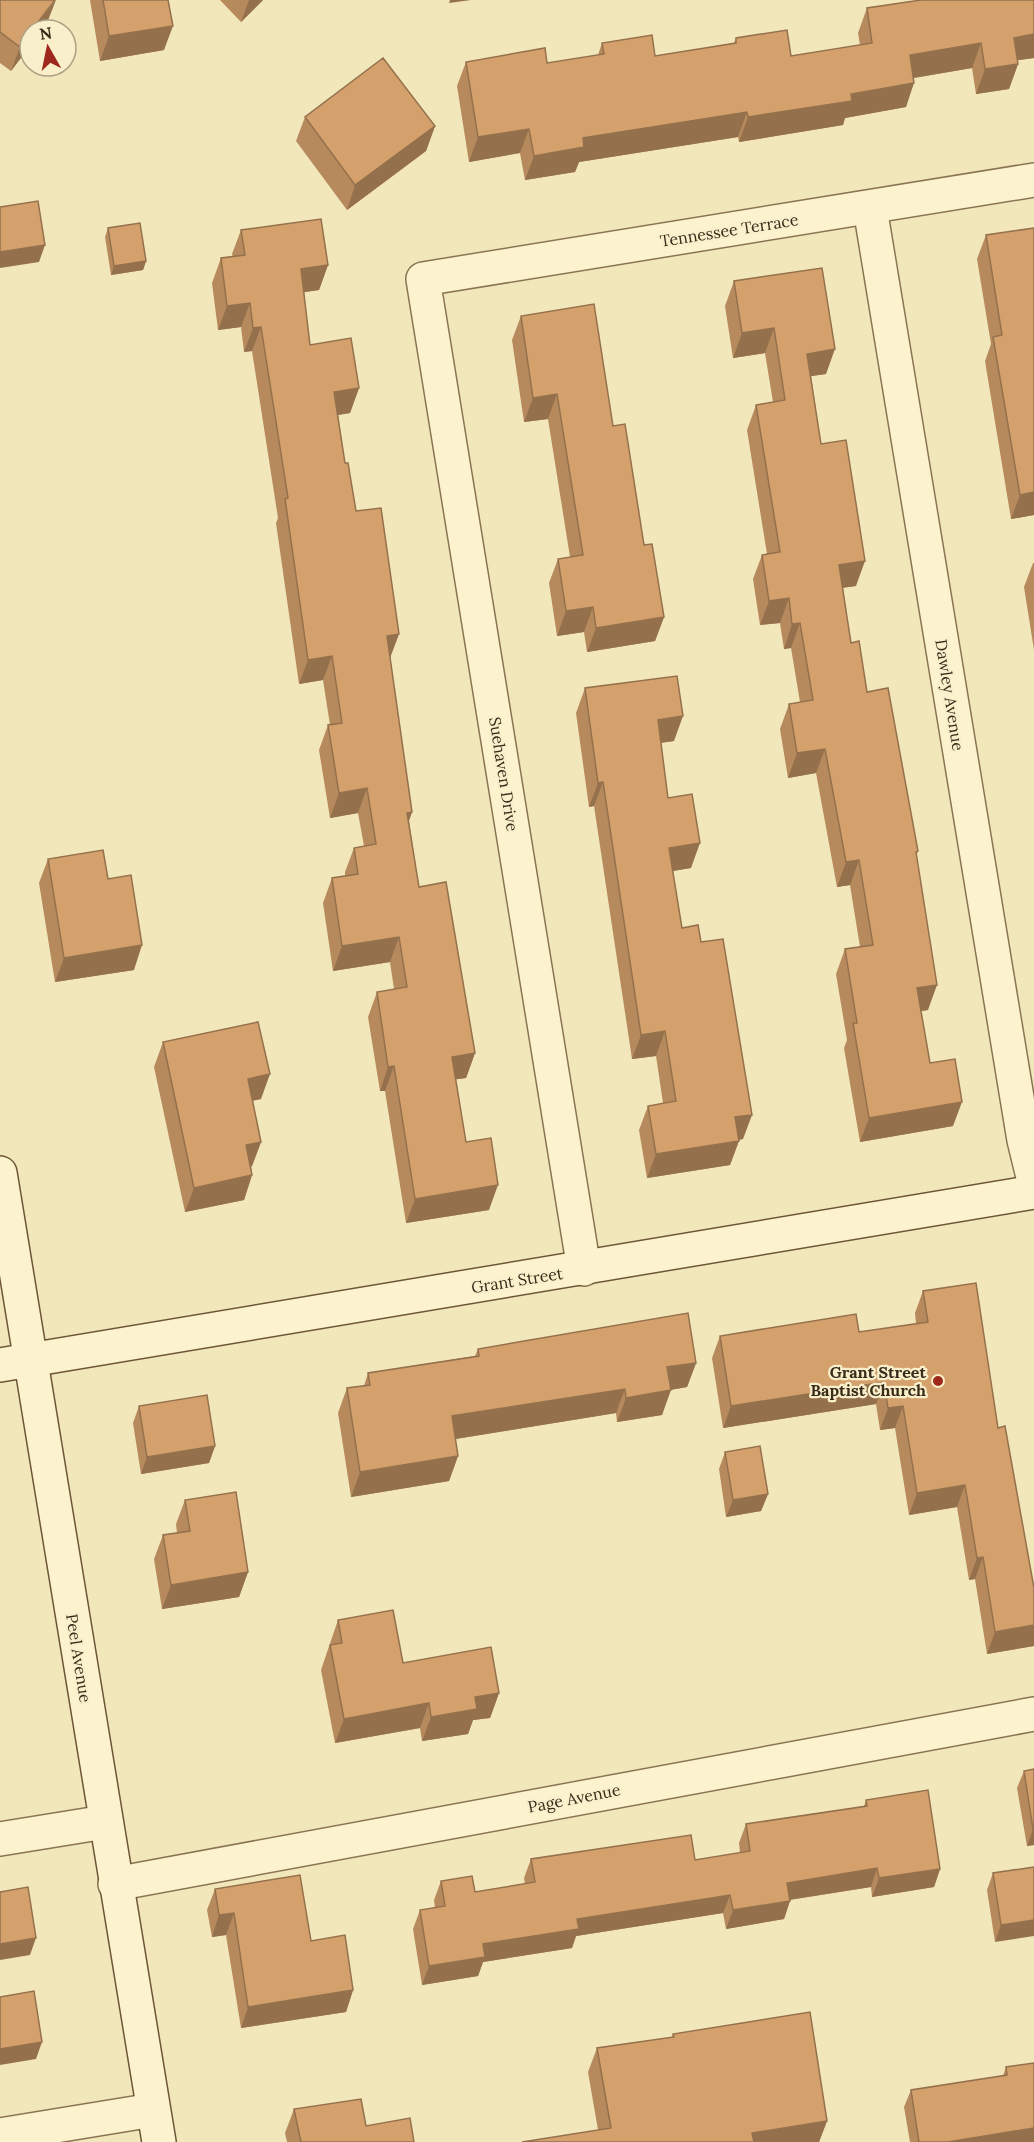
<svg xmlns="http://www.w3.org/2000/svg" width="1034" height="2142" font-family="Lora,serif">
	<rect width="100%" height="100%" fill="#f2e6bb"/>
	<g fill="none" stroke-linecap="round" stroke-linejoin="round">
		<defs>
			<path id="street" d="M870,208L1024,1140L1034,1181
				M584,1269L423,279L1034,180
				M0,1839L105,1822
				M115,1884L1034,1714
				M0,2135L153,2110"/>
			<path id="secondary" d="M0,1173L159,2142
				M0,1365L1034,1192"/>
		</defs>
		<!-- street casing -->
		<use href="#street" stroke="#8a7553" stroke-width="36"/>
		<!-- secondary casing -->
		<use href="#secondary" stroke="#6c5637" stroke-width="36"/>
		<!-- street -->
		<use href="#street" stroke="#fcf3ce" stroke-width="33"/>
		<!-- secondary -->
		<use href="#secondary" stroke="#fcf3ce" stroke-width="33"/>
	</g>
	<!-- wall -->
	<path fill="#b68a5d" d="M0,0L47,23L30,30V46L11,71L0,63Z
		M90,0H168L164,50L100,61Z
		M220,0H263L241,22Z
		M1034,0V58L1018,60V64L1009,89L976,94L972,68L914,78L906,107L845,118L843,125L739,142L738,137L579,162L575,172L525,180L520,153L469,162L457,86L466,62L547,63L598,55L602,43L655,56L734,43L736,38L791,56L860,45L858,33L867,8Z
		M305,117L435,126L426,151L347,210L296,141Z
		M108,228L146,261L143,270L111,275L105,237Z
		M1034,228V515L1011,519L985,361L991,344L977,259L986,235Z
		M241,230L328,265L319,290L304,292L310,345L359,388L350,413L338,415L345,463L356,511L399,634L390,657L412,812L409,821L419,887L475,1053L466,1078L456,1079L466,1142L489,1210L406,1223L385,1091H380L368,1017L377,992L394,989L390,962L333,971L323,903L332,878L345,876V872L354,848L364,846L358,813L330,818L319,750L328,725H330L323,680L299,684L276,523L278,518L252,351L244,352L241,327L218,330L212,283L221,258L233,257L232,254Z
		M734,281L826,374L811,376L821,444L856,586L843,588L851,643L918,851L916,856L928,1010L921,1011L930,1063L953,1126L860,1142L844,1048L847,1040L836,974L845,949L860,947L850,885L837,887L816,773L788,778L780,729L789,704L800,702L791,648L784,649L780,623L760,625L753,579L762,555L767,554L747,430L756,405L773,402L765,353L733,358L725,306Z
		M521,316L613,426L664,617L655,641L587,652L584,632L557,636L549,583L558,559L570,557L548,419L524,422L512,340Z
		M1033,563H1034V650L1024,587Z
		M585,688L674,741L661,743L668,798L691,868L673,871L682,928L701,942L743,1139L739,1140L730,1165L647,1178L639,1130L648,1106L663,1103L656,1056L632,1059L594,806L589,807L576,713Z
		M48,859L134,970L55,982L39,883Z
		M163,1042L261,1099L252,1101L261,1142L252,1166L251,1167L252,1175L244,1200L185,1212L154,1067Z
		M923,1291L998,1428L1034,1588V1646L987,1654L975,1579L969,1580L957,1507L909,1515L895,1428L880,1430L876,1404L723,1428L712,1358L720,1336L859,1332L916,1324L915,1313Z
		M478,1349L696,1363L687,1387L670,1390L662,1415L617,1422L616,1413L455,1439L458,1456L449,1481L351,1497L338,1413L347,1388L364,1386L368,1373L475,1356Z
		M139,1406L215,1446L209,1463L141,1474L133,1423Z
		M725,1452L768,1494L761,1511L726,1517L719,1469Z
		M185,1500L248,1572L239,1597L162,1609L154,1559L163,1535L177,1533L176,1524Z
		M338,1620L403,1663L499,1693L490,1718L473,1720L468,1734L422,1741L420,1728L335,1743L321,1670Z
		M1034,1769V1845L1027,1846L1017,1788L1024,1771Z
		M866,1800L940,1869L934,1887L872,1897L871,1887L790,1900L784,1919L726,1929L723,1913L576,1936L572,1948L483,1962L478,1976L422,1985L413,1929L420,1910L435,1908L434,1900L441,1881L475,1892L525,1884L524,1878L531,1859L695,1860L740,1853L739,1843L746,1824L864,1806Z
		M1034,1867L995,1942L987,1890L993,1873Z
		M215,1889L311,1941L353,1990L346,2012L241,2028L226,1935L212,1937L207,1910Z
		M673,2034L827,2121L819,2142H522L598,2130L588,2072L597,2048L672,2037Z
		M1006,2067L1034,2142H910L904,2107L911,2090L1003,2076Z
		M294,2109L366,2126L414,2142H287L285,2133Z"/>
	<!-- shaded-wall -->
	<path fill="#94714c" d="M56,0L47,23L42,30H32Z
		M249,0H263L241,22Z
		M450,0H471L449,3Z
		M173,26L164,50L100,61L109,36Z
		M30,33V46L11,71L20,47Z
		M1034,34V58L1005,62L1014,38Z
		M981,43L972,68L901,80L910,55Z
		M1018,64L1009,89L976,94L985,69Z
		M914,83L906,107L845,118L843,125L739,142L748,117L851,94Z
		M747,112L738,137L579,162L575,172L525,180L534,156L583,138Z
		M435,126L426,151L347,210L355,185Z
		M529,129L520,153L469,162L478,137Z
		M45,245L39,262L0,268V252Z
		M146,261L143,270L111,275L114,266Z
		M328,265L319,290L292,294L301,269Z
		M250,303L241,327L218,330L227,306Z
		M261,327L252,351L244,352L253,328Z
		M774,328L765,353L733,358L742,333Z
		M835,349L826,374L798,378L807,354Z
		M359,388L350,413L325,417L334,392Z
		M557,394L548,419L524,422L533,398Z
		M1034,492V515L1011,519L1020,495Z
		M865,561L856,586L830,589L839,565Z
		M789,598L780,623L760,625L769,601Z
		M593,607L584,632L557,636L566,611Z
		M664,617L655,641L587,652L596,628Z
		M800,623L791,648L784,649L792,624Z
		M399,634L390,658L387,636Z
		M332,656L323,680L299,684L308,660Z
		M683,716L674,741L649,744L658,720Z
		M825,749L816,773L788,778L797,753Z
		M603,782L594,806L589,807L598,783Z
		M367,788L358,813L330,818L339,793Z
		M412,812L403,837L407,813Z
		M700,843L691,868L660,873L669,848Z
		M859,860L850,885L837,887L846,862Z
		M399,937L390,962L333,971L342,946Z
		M142,945L134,970L55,982L64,958Z
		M937,985L928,1010L909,1013L917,988Z
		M665,1031L656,1056L632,1059L641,1035Z
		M475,1053L466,1078L444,1081L452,1057Z
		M394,1066L385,1091H380L388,1067Z
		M270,1074L261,1099L239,1103L248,1079Z
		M962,1102L953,1126L860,1142L869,1118Z
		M752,1115L743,1139L726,1142L735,1117Z
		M739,1141L730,1165L647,1178L656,1154Z
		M261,1142L252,1166L237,1170L246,1145Z
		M252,1175L244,1200L185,1212L194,1188Z
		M498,1185L489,1210L406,1223L415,1199Z
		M696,1363L687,1387L658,1392L667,1367Z
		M884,1382L876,1404L723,1428L731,1406Z
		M625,1389L616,1413L443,1441L452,1416Z
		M671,1390L662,1415L617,1422L626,1398Z
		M903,1406L895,1428L880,1430L888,1408Z
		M215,1446L209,1463L141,1474L147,1457Z
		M458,1456L449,1481L351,1497L360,1472Z
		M965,1485L957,1507L909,1515L917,1493Z
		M768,1494L761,1511L726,1517L733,1500Z
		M983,1557L975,1579L969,1580L977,1558Z
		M248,1572L239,1597L162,1609L171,1585Z
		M1034,1625V1646L987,1654L995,1632Z
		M499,1693L490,1718L473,1720L468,1734L422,1741L431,1717L475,1697Z
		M429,1703L420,1728L335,1743L344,1719Z
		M1033,1829H1034V1845L1027,1846Z
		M877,1868L871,1887L781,1901L787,1883Z
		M940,1869L934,1887L872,1897L879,1878Z
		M730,1895L723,1913L576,1936L572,1948L483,1962L478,1976L422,1985L429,1966L483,1944L577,1919Z
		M790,1901L784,1919L726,1929L733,1910Z
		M234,1913L226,1935L212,1937L219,1915Z
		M1034,1920V1936L995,1942L1001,1925Z
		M36,1938L30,1955L0,1960V1944Z
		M353,1990L346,2012L241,2028L248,2007Z
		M42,2042L36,2059L0,2065V2049Z
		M827,2121L819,2142H749L752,2133Z
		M1034,2128V2142H948Z"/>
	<!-- building -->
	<path fill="#d4a16c" stroke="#94714c" stroke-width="1.5" d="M0,0H55L32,30H30V33L20,47L0,32Z
		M103,0H168L173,26L109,36Z
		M921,0H1034V34L1014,38L1018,64L985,69L981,43L910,55L914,83L851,94L852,101L748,117L747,112L583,138L584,147L534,156L529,129L478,137L466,62L545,48L547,63L604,54L602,43L652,35L655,56L736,43V38L787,30L791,56L872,43L867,8Z
		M383,58L435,126L355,185L305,117Z
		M38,201L45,245L0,252V207Z
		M321,219L328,265L301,269L310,345L351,338L359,388L334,392L345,463H348L356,511L381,508L399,634L387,636L412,812L407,813L419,887L446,882L475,1053L452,1057L466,1142L491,1138L498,1185L415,1199L394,1066L388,1067L377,992L407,987L399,937L342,946L332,878L358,874L354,848L376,844L367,788L339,793L328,725L342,723L332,656L308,660L285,499L288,498L261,327L253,328L250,303L227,306L221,258L245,255L241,230Z
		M140,223L146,261L114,266L108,228Z
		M1034,228V492L1020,495L993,337L1002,335L986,235Z
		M822,268L835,349L807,354L821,444L846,440L865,561L839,565L851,643L859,641L867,692L888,688L918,851L916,852L937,985L917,988L930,1063L955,1059L962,1102L869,1118L853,1023H857L845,949L873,945L859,860L846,862L825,749L797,753L789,704L813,700L800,623L792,624L789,598L769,601L762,555L780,552L756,405L785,400L774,328L742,333L734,281Z
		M594,304L613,426L625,424L644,545L652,544L664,617L596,628L593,607L566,611L558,559L583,555L557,394L533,398L521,316Z
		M677,676L683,716L658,720L668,798L692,794L700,843L669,848L682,928L698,925L701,942L723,939L752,1115L735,1117L739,1141L656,1154L648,1106L676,1101L665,1031L641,1035L603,782L598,783L585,688Z
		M103,850L108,879L131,875L142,945L64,958L48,859Z
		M258,1022L270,1074L248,1079L261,1142L246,1145L252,1175L194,1188L163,1042Z
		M976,1283L998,1428L1005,1426L1034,1588V1625L995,1632L983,1557L977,1558L965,1485L917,1493L903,1406L888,1408L884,1382L731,1406L720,1336L856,1314L859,1332L928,1322L923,1291Z
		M688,1313L696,1363L667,1367L671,1390L626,1398L625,1389L452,1416L458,1456L360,1472L347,1388L370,1385L368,1373L479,1356L478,1349Z
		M207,1395L215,1446L147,1457L139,1406Z
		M760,1446L768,1494L733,1500L725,1452Z
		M236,1492L248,1572L171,1585L163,1535L190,1531L185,1500Z
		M393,1610L403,1663L491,1647L499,1693L475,1697L477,1709L431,1717L429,1703L344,1719L330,1645L342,1643L338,1620Z
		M1034,1769V1829H1033L1024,1771Z
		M928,1790L940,1869L879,1878L877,1868L787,1883L790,1901L733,1910L730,1895L577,1919L579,1929L483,1944L485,1957L429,1966L420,1910L445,1906L441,1881L472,1876L475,1892L535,1882L531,1859L691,1835L695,1860L750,1851L746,1824L867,1806L866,1800Z
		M1034,1867V1920L1001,1925L993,1873Z
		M300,1875L311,1941L345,1935L353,1990L248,2007L234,1913L219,1915L215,1889Z
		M28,1887L36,1938L0,1944V1892Z
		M34,1991L42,2042L0,2049V1997Z
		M810,2012L827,2121L752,2133L754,2142H522L611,2128L597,2048L674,2037L673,2034Z
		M1034,2063V2128L948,2142H919L911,2090L1007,2075L1006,2067Z
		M361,2099L366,2126L410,2118L414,2142H301L294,2109Z"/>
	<!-- markers -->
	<circle fill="#9f281d" stroke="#f9f0cb" stroke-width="2" cx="938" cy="1381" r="6"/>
	<g text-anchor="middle" stroke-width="4.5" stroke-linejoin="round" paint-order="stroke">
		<!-- street labels -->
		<g font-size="16" fill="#382b1a" stroke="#f9f0cb">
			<text transform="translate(729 230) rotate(-9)" y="6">Tennessee Terrace</text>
			<text transform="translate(950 695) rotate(81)" y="6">Dawley Avenue</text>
			<text transform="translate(504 774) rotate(81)" y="6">Suehaven Drive</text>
			<text transform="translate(517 1280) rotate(-9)" y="6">Grant Street</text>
			<text transform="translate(79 1658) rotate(81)" y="6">Peel Avenue</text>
			<text transform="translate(574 1798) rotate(-11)" y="6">Page Avenue</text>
		</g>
		<!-- poi labels -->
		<g font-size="16" font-weight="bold" fill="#382b1a" stroke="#f9f0cb" text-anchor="end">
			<text x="926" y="1378">Grant Street<tspan x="926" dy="18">Baptist Church</tspan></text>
		</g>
	</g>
	<!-- north arrow -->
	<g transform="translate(48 48) rotate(351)"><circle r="28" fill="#f9f0cb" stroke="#aca184" stroke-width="1.5"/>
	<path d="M0-4.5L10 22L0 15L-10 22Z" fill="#9f281d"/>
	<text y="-9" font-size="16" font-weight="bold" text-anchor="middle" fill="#382b1a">N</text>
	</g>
</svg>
